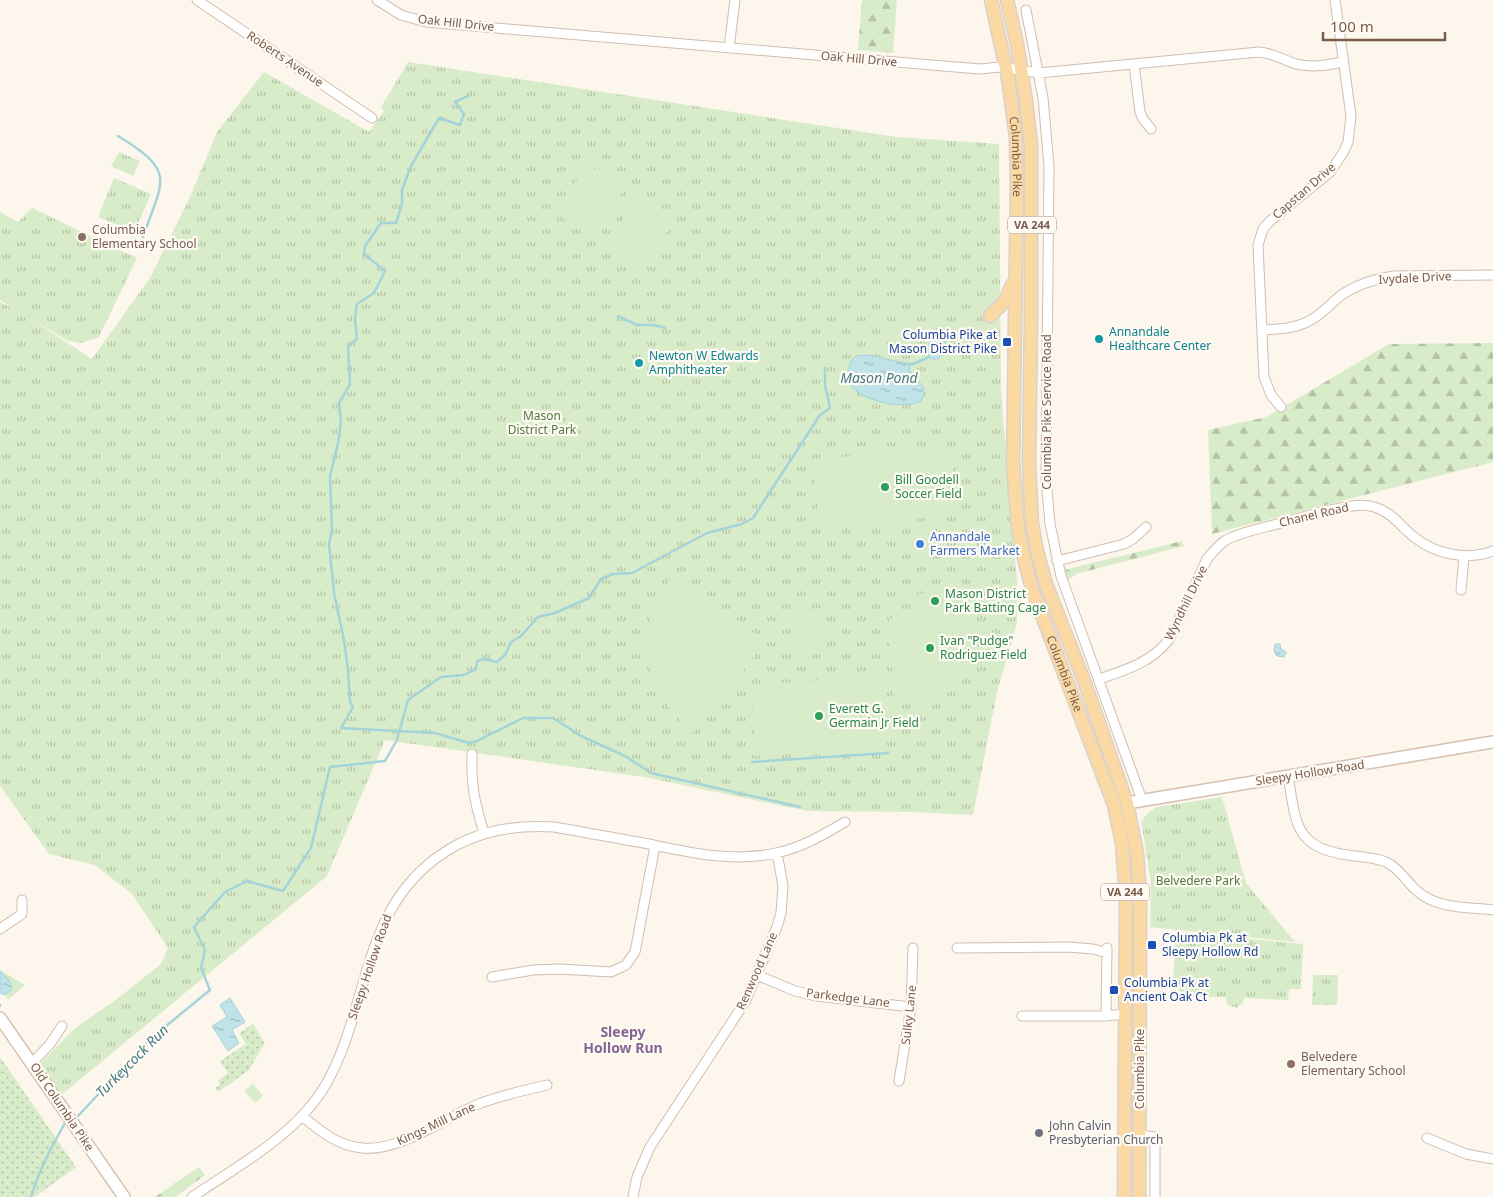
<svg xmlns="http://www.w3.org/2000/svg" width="1493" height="1197" font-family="'Noto Sans',sans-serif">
	<defs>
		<pattern id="grass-dots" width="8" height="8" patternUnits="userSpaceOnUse" patternTransform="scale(1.25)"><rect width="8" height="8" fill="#d8ecc9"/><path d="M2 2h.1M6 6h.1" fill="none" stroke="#b4c2a5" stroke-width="1.8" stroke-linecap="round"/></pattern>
		<pattern id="forest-firs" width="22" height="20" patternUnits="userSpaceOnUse" patternTransform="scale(1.25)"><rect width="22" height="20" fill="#d8ecc9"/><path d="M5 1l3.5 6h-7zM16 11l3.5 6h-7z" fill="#b4c2a5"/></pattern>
		<pattern id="park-tufts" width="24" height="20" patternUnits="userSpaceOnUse" patternTransform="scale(1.25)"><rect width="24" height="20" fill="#d8ecc9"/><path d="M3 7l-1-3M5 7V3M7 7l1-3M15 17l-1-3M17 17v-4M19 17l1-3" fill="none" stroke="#b4c2a5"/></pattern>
		<pattern id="water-ripples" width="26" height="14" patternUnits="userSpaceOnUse" patternTransform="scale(1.25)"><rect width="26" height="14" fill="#bfe3e8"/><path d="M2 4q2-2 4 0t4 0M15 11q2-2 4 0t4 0" fill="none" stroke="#a0bbbe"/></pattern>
	</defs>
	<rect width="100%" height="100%" fill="#fdf6ec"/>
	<!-- grass -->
	<path fill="url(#grass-dots)" d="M253,1024L265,1043L248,1071L218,1092L215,1088L220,1085L218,1081L228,1073L220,1061L246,1044L239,1033Z
		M0,1057L76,1167L35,1197H0Z"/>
	<!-- forest -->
	<path fill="url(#forest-firs)" d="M862,0H897L893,53L858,50Z
		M1493,343V462L1212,534L1208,430L1266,417L1389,344Z
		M1182,541L1184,546L1076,574L1069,579L1068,586L1064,570Z
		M0,970L25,985L8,1000L0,987Z
		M199,1167L205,1175L175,1197H155Z"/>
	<!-- park -->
	<path fill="url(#park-tufts)" d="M408,62L896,137L999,144L1001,391L1017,582V623L997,692L973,815L914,812L808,811L644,777L385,740L327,876L60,1096L39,1065L75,1028L117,999L161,964L168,948L132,894L95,865L49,854L0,786V302L15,309L0,300V212L18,222L32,208L137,258L99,337L82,343L68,341L31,319L92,359L150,278L190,197L217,132L264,72L369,132L384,111L381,107Z
		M119,152L140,161L133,176L111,166Z
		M114,178L151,194L134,232L98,217Z
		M1222,797L1246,883L1295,942L1150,927L1151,884L1141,820L1144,819L1145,816L1156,807Z
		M1176,932L1303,944L1301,989H1289L1288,1000L1244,998L1242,1005H1239L1238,1008L1227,1005L1226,997H1184L1173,982Z
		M1313,975H1338L1337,1005H1312Z"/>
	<!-- pitch -->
	<path fill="#d8ecc9" d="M587,164L624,189L593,238L555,213Z
		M638,197L674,221L642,270L606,246Z
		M950,446L957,515L820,529L812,460Z
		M677,571L761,639L762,647L693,733C685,725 675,716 669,707C637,660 640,615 677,571Z
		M951,591L952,608L919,610L918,594Z
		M823,608L826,649L794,652L790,611Z
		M971,609C976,641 965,679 934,694C922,700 908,701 895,702L887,624L893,616Z
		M883,676L887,747L756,756L751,685Z
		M253,1084L263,1096L255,1103L244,1091Z"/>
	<!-- water -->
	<path fill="url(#water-ripples)" stroke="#a5d3da" d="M938,336L945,341L947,352L936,360L929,357V343L932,338Z
		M865,355C880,356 893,362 908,363L910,365L909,369C914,380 931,386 921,401C905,410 862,402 851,385C848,380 849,375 849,369C850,363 851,360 856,356Z
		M1275,644H1280L1281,649L1286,652L1284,657L1277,656L1274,651Z
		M0,971L9,980L12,987L10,991L4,995L0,993Z
		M230,998L245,1022L232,1030L239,1043L228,1051L212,1026L227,1017L220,1005Z"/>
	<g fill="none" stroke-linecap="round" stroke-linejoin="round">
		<!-- stream -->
		<path stroke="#a5d3da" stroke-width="2.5" d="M468,96L455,102L464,114L460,125L439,118L411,166L402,190V204L396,223H381L365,246L364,254L385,271L374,293L357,304L355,318L357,339L348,346L350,384L339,403L341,422L338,443L330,476L332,530L329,544L334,593L344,640L348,670L350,702L353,707L341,728L435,733L469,743L477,741L523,718H553L581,736L625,756L651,773L800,807
			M118,136C177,172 163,179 143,237
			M618,316L637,325H654L665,328
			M909,364H913L929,357
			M752,762L888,753
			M0,1005V1006
			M78,1116L149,1040L210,990L201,968L205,950L194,927L225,892L247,881L283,891L311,848L330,767L385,761L397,740L408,700L441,677L464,675L476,669L477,661L484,659L497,662L505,655L511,642L521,636L538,617L555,613L589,598L601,579L613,574L632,573L707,533L742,524L753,518L820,415L830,408L825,385V368
			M31,1197C39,1170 52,1146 66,1121"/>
		<defs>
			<path id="street" d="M197,0L372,118
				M377,0L401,15L426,22L955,67L981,69L999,67L1039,73L1259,52C1273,53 1283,60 1296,64C1312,68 1328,65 1343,62
				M1026,10L1043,98L1049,166L1046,479L1050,524L1061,576L1142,800
				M729,48L735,0
				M1134,64L1140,112L1143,119L1151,129
				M1262,330C1278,329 1293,329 1307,322C1321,316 1329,305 1340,296C1357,284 1374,279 1394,276L1493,275
				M1281,407L1271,395L1264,377L1258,245L1263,229L1269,222L1330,172L1343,153L1348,142L1351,116L1335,0
				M1057,561L1124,544L1133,539L1146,527
				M1461,590L1464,556
				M1099,679C1126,670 1153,662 1170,638L1207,559C1213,552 1218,545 1226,540C1243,531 1263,528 1281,523C1304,517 1328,509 1352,506C1359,505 1367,505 1374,507C1392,512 1400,526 1414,537C1435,554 1467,561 1493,551
				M472,754C471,786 475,804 484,833
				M1288,776C1296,822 1294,848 1348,855C1360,857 1374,857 1386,862C1399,868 1406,881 1416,890C1436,909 1467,907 1493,910
				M0,929L22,914V900
				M957,948L1068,947L1093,949L1107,953
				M757,975L795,991L816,996L911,1007
				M492,977L533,970L559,969L611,972L626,965L635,952L655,846
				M1022,1016H1106L1124,1014
				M1106,1016L1107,948
				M32,1063L50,1044L62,1026
				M899,1081L911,1007L913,948
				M302,1116C320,1131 338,1146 362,1148C400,1152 446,1117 481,1103C503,1095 525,1090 547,1085
				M1140,1135L1154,1137L1155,1143V1197
				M1427,1138L1466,1154L1493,1159
				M192,1197C239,1165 295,1136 325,1086C371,1007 359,907 445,852C478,830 515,825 554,827C584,832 614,838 644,843C688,852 731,863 776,853C801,848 823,835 845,822
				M633,1197L637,1177L650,1147L745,1002L777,927L781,913L783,886L777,853"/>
			<path id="secondary" d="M1127,803L1493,742
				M0,1018L124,1197"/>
			<g id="primary">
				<path id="s1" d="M991,0L1008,78L1016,137L1017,183L1013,464L1018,528L1023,554L1032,589L1114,805L1122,843L1126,897L1124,1197"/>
				<path d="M1007,0L1017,44L1026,101L1031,145V317L1029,463L1032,524L1037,551L1046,584L1083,678L1127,803L1137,853L1140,897L1139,1197"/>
				<path d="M990,316L1005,301L1012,285"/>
			</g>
		</defs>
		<!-- street casing -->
		<use href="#street" stroke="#d1beb0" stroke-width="11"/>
		<!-- secondary casing -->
		<use href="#secondary" stroke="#d6c0b0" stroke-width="14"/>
		<!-- primary casing -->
		<use href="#primary" stroke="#dad1cd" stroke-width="15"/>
		<!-- street -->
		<use href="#street" stroke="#fff" stroke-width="9"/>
		<!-- secondary -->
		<use href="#secondary" stroke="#fff" stroke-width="11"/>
		<!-- primary -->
		<use href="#primary" stroke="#fbd9a5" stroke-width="12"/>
	</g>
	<!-- markers -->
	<g fill="#8d6e63" stroke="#fffaf3" stroke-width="2">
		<circle cx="82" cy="237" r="5"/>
		<circle cx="1291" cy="1064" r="5"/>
	</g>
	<g fill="#0f9aa8" stroke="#fffaf3" stroke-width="2">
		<circle cx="1099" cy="339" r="5"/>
		<circle cx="639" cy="363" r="5"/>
	</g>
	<g fill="#1a4fb4" stroke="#fffaf3" stroke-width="2">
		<rect x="1002" y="337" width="10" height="10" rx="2.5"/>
		<rect x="1147" y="940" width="10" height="10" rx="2.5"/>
		<rect x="1109" y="985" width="10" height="10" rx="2.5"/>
	</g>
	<g fill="#2e9e5b" stroke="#fffaf3" stroke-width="2">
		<circle cx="885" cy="487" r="5"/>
		<circle cx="935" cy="601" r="5"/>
		<circle cx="930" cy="648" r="5"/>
		<circle cx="819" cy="716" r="5"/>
	</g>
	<circle fill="#3f7fe0" stroke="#fffaf3" stroke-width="2" cx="920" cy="544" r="5"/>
	<circle fill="#6b7280" stroke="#fffaf3" stroke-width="2" cx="1039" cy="1133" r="5"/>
	<g text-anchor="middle" stroke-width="4.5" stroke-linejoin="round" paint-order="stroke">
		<!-- shield labels -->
		<g fill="#fffaf3" stroke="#a28b7f" stroke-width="1">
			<rect x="1008" y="216.5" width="48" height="17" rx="4"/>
			<rect x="1101" y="883.5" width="48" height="17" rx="4"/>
		</g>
		<g font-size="11" font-weight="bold" fill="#7a5c4d">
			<text x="1032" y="229">VA 244</text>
			<text x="1125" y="896">VA 244</text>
		</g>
		<!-- street labels -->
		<g font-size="12" fill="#7a5c4d" stroke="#fffaf3">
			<text transform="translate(456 23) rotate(6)" y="4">Oak Hill Drive</text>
			<text transform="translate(285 59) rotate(34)" y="4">Roberts Avenue</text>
			<text transform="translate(859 59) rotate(5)" y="4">Oak Hill Drive</text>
			<text dy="4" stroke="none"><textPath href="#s1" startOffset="159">Columbia Pike</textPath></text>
			<text transform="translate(1304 191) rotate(-41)" y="4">Capstan Drive</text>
			<text transform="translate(1415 278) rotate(-3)" y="4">Ivydale Drive</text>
			<text transform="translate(1047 412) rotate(-90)" y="4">Columbia Pike Service Road</text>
			<text transform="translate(1314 515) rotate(-13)" y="4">Chanel Road</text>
			<text transform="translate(1186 603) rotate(-64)" y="4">Wyndhill Drive</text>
			<text dy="4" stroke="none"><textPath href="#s1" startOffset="684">Columbia Pike</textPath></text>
			<text transform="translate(1310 773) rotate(-9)" y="4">Sleepy Hollow Road</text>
			<text transform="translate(370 967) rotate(-71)" y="4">Sleepy Hollow Road</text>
			<text transform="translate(757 971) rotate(-66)" y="4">Renwood Lane</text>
			<text transform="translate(848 998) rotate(7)" y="4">Parkedge Lane</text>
			<text transform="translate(909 1015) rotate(-84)" y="4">Sulky Lane</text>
			<text transform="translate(1140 1069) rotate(-90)" y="4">Columbia Pike</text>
			<text transform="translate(62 1107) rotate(56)" y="4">Old Columbia Pike</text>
			<text transform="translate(436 1124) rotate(-25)" y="4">Kings Mill Lane</text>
		</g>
		<!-- education labels -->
		<g font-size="12" fill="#785e54" stroke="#fffaf3" text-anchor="start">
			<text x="92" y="234">Columbia<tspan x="92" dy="14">Elementary School</tspan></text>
			<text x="1301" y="1061">Belvedere<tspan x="1301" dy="14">Elementary School</tspan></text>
		</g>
		<!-- culture labels -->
		<g font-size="12" fill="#0d838f" stroke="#fffaf3" text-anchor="start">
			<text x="1109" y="336">Annandale<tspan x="1109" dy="14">Healthcare Center</tspan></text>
			<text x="649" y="360">Newton W Edwards<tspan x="649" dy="14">Amphitheater</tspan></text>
		</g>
		<!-- transit labels -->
		<g font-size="12" fill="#164399" stroke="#fffaf3" text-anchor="start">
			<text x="997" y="339" text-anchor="end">Columbia Pike at<tspan x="997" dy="14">Mason District Pike</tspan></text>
			<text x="1162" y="942">Columbia Pk at<tspan x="1162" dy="14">Sleepy Hollow Rd</tspan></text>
			<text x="1124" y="987">Columbia Pk at<tspan x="1124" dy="14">Ancient Oak Ct</tspan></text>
		</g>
		<!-- park labels -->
		<g font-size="12" fill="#537a41" stroke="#fffaf3">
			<text x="542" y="420">Mason<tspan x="542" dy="14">District Park</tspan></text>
			<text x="1198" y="885">Belvedere Park</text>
		</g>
		<!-- leisure labels -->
		<g font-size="12" fill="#27864d" stroke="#fffaf3" text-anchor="start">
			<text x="895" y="484">Bill Goodell<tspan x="895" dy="14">Soccer Field</tspan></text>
			<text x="945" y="598">Mason District<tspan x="945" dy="14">Park Batting Cage</tspan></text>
			<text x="940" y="645">Ivan "Pudge"<tspan x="940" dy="14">Rodriguez Field</tspan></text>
			<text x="829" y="713">Everett G.<tspan x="829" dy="14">Germain Jr Field</tspan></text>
		</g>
		<!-- shop labels -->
		<g font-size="12" fill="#366cbe" stroke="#fffaf3" text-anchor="start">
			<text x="930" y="541">Annandale<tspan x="930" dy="14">Farmers Market</tspan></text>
		</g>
		<!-- worship labels -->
		<g font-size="12" fill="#5b616d" stroke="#fffaf3" text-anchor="start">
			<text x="1049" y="1130">John Calvin<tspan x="1049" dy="14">Presbyterian Church</tspan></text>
		</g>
		<!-- water labels -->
		<g font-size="14" font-style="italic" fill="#437c86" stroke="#fffaf3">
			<text x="879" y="383">Mason Pond</text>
			<text transform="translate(132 1061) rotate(-45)" y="5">Turkeycock Run</text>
		</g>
		<!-- neighbourhood labels -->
		<g font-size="14" font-weight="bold" fill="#846695" stroke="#fffaf3">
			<text x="623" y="1037">Sleepy<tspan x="623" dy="16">Hollow Run</tspan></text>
		</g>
	</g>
	<!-- scale -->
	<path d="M1323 32v8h122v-8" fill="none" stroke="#7a5c4d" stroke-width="2.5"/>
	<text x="1330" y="32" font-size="15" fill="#7a5c4d" stroke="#fffaf3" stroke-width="4" paint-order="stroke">100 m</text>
</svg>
